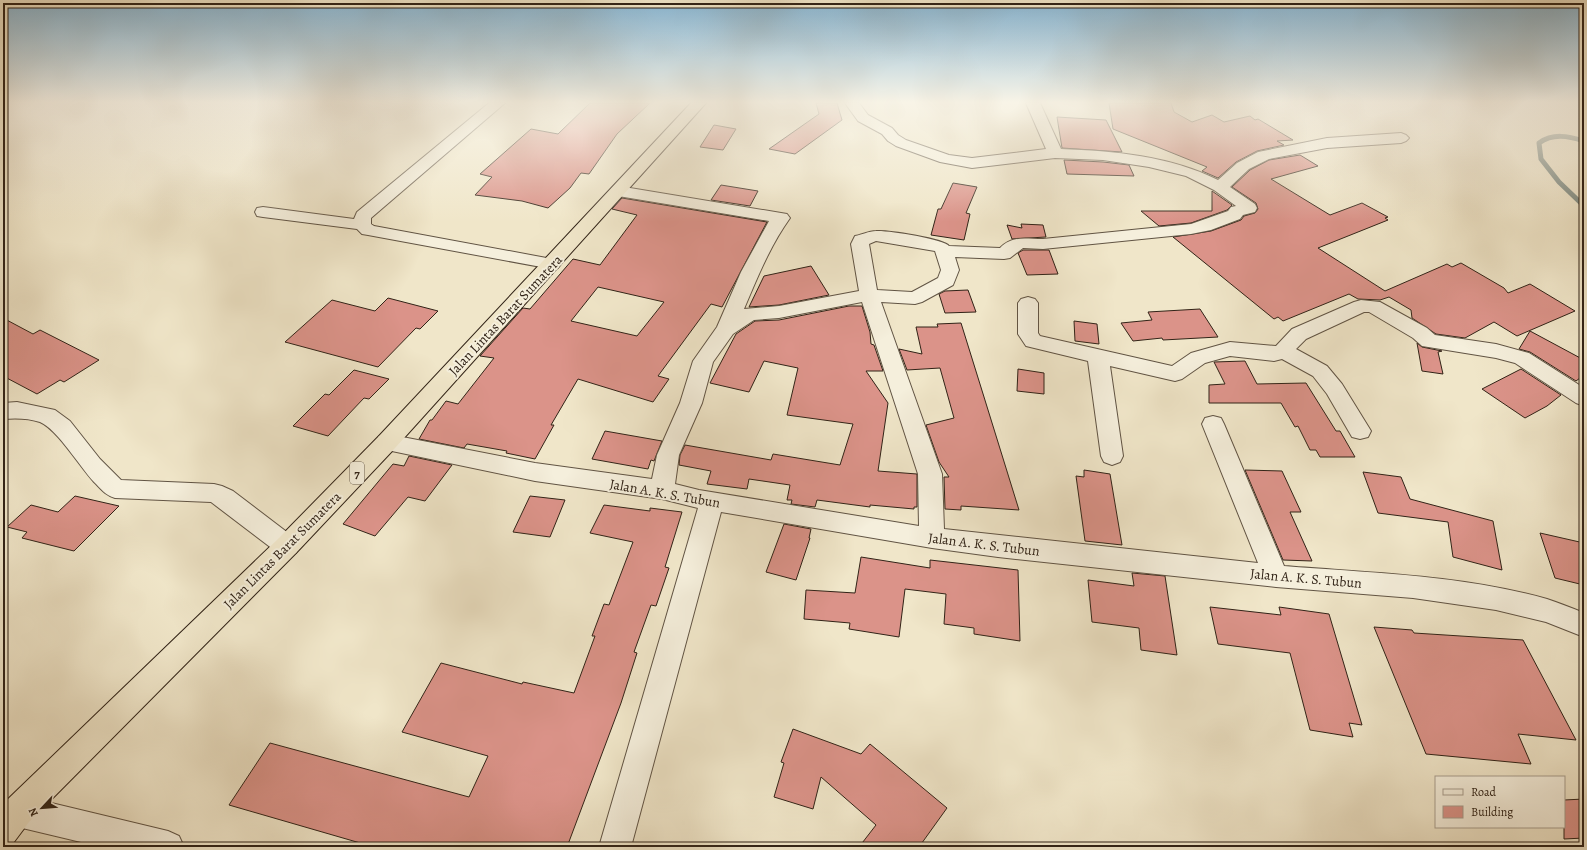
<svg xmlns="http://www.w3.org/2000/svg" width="1587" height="850" font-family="Alegreya,serif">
	<rect width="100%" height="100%" fill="#f0e6c9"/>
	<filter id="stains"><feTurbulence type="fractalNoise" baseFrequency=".005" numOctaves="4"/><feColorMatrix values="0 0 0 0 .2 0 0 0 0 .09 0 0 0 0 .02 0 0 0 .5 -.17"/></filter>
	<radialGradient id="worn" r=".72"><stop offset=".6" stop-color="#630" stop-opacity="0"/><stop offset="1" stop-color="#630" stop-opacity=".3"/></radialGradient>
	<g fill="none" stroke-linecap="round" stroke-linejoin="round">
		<!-- stream -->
		<path stroke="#718079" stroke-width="5" d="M1584,141C1568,136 1553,133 1539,143L1541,159L1559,182L1584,206"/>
	</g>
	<!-- building -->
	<path fill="#db9389" stroke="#312317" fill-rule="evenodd" d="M590,103H650L617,134L589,174L581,173L570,188L548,208L522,201L475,195L492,177L480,174L531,129L558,134Z
		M816,103H837L842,120L795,154L769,149L819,114Z
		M1109,103H1171L1174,112L1192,122L1212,115L1224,122L1250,116L1255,120L1258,119L1293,140L1277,141L1284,145L1257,151L1236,162L1218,178L1202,171L1207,167L1113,129Z
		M1057,117L1106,120L1122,152L1062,148Z
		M714,125L736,129L723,150L700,147Z
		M1300,155L1318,166L1271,179L1330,215L1362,203L1388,217L1385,218L1388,220L1318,248L1385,291L1447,264L1452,267L1461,263L1504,288L1508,293L1530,284L1575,311L1517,336L1494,322L1465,338L1436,334L1412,318L1411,310L1389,297L1380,300L1358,299L1349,294L1283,321L1278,317L1274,319L1173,237L1211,231L1241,220L1244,216L1255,213L1258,209L1256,203L1232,187L1250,170L1269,160Z
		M1064,160L1103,162L1129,165L1134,176L1067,174Z
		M953,183L977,187L966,213L970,214L964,240L931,235L938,209H941Z
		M721,185L758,191L750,206L711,200Z
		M1212,191L1232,205L1227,210L1191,223L1159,226L1141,211H1212Z
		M622,198L767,222L722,307L711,304L658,376L669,379L653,402L578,379L551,425H554L535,459L506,453L507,451L467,444L464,448L419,439L430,420H432L446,401L458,404L494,358L480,356L523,308L530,309L573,259L600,265L637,215L612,209ZM598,287L664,302L637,336L571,321Z
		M1021,224L1043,225L1046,237L1012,239L1007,225L1022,228Z
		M1023,250H1049L1058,274L1027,275L1018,253Z
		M811,266L829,295L779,305L749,307L764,276Z
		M968,290L976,312L945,313L939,294L945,291Z
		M388,298L438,311L420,329L416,328L378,367L285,342L332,300L375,311Z
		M849,306H862L870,332L871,344L874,345L883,371H866L888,403L878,471L917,474V507H914V509L870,505V507L817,500L815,507L791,504L792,500H787L790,485L749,479L747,489L707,484L711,471L679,465L680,455L685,445L771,460L773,454L840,465L853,424L787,415L798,368L764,361L749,392L710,383L736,334L755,321L779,320Z
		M1200,309L1218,337L1163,340L1162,338L1133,341L1121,323L1152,320L1148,312Z
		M3,318L33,334L40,330L99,360L64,382L60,380L37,394L3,376Z
		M1074,321L1097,324L1099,344L1075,341Z
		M961,323L984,397L1019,510L961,506V510L945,509L944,477H949L939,462L926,425L954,418L940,368L907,370L899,349L922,354L916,327H938L937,324Z
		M1530,331L1584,360V375L1576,381L1530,352L1519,349Z
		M1417,343L1422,347L1442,351L1438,352L1443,374L1422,371Z
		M1245,361L1257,384L1306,383L1336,431H1340L1355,457H1320L1316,450H1310L1298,426L1295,427L1281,403H1209V385L1225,384L1214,362Z
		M1018,369L1044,373V394L1017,391Z
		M1521,369L1561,395L1547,406L1525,418L1482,389Z
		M354,370L389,379L369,399L364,398L328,436L293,426L325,394L329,395Z
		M605,431L662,441L654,461L651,460L648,469L592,459Z
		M409,456L452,465L425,501L408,497L375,536L343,524L393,464L404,466Z
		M1084,470L1110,474L1122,545L1085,541L1076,476L1084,477Z
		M1245,470L1282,471L1301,512H1290L1312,561L1283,560Z
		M1363,472L1401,477L1410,499L1493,521L1502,570L1453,557L1448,522L1378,513Z
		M75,496L119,506L74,551L22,538L27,532L7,527L31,505L58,512Z
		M530,496L565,500L550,537L513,532Z
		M604,505L650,511V508L682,512L665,567L669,568L656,606L651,605L634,652L637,653L621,703L567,847H374L229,805L270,743L469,797L488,756L402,732L441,663L522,684L523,682L574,693L595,636H592L604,604L609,605L633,542L590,533Z
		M784,524L811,529L809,538H810L796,580L766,572Z
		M1540,533L1584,543V585L1555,578Z
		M861,557L930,568V560L1018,570L1020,641L974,634V628L944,624L946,594L905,589L899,637L849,629L850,623L804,619L806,590L855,593Z
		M1132,573L1165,576L1177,655L1141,650L1139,628L1092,622L1088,580L1134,586Z
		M1210,607L1281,615L1279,607L1329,614L1362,725L1349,723L1353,737L1310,730L1290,653L1218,644Z
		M1374,627L1412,630L1414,633L1523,640L1576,740L1518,734L1531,764L1426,754Z
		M793,729L861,754L870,744L947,808L919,847H859L876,825L821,777L813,809L774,797L784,763L781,762Z
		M1584,799V838L1564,839V800Z"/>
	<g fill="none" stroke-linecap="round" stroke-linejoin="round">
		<defs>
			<path id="minor" d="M489,103H505L371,218V224L374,226L552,259L558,260L561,264L558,268L552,269L368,235L362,234L357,229L263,217L257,216L255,212L257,208L263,207L354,219L357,212Z
				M845,103H859L868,115L892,128L898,135L906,140L949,155L972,158L1046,149L1026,103H1040L1061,149C1114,151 1170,156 1218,180L1237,163L1258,152L1327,138L1401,133L1406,135L1409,138L1406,141L1401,143L1327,148L1269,159L1249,169L1230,187L1255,204L1257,208L1255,212L1243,215L1240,219L1211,230L1191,234L1043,249L1023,248L1010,258L1004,259L955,257L959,270L953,285L922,302L915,304L881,302L942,474L944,529L1258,563L1202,424L1205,418L1213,416L1221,418L1224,424L1284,566C1371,573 1463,575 1547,599C1559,603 1572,608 1584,613V637L1546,622L1496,610L1413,598L1276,587L998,557L932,548L721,512L631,847H599L698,508L662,499L535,481L387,450L379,448L376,442L379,436L387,434L535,463L652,479L657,455L680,403L693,361L717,327L741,272L769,221L618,196L612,194L610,191L612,188L618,186L787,214L790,218C770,246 757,278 744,309L779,306L859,291L851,244L855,236C861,235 869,231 876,231C887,230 944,239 949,246L1000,248C1013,235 1025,239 1043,239L1191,224L1228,211L1231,207L1236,206L1214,190L1186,176L1149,167L1103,160L1055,158L972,168L940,162L896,146L888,141L882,134L858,121ZM876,241L935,251L941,270L938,278L912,292L877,290L869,244ZM862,302L918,474L919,526L699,490L675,484L679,455L702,403L713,362L733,334L754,320L779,318Z
				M1028,297L1035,299L1038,303V333L1040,336L1172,366L1191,353L1230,342L1276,346L1292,329L1354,302L1361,300L1380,302L1427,328L1435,335L1496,344L1529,353L1584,388V406L1576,403L1515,363L1496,358L1422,346L1413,338L1369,312H1364L1306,339L1296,349L1327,366L1342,384L1371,431L1368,437L1360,439L1352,437L1327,394L1313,376L1282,359L1274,361L1230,356L1205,363L1182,379L1175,381L1110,366L1123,456L1120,462L1112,465L1104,462L1101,456L1088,361L1026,346L1018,334V303L1021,299Z
				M17,402L55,410L70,421L100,459L121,480L214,484L222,486L233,491L296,539L299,546L296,553L287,556L278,553L211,502L115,498C105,495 101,489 94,482C80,467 57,429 40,422C28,418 15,418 3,419V403Z
				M18,795L168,831L179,836L184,847H102L18,827L7,822L3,812L7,800Z"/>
			<path id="trunk" d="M691,103H706L395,448L296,553L29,822L14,842L3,847V805L7,800L278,539L379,436Z"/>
		</defs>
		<!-- minor casing -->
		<use href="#minor" stroke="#615444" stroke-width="2"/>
		<!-- trunk casing -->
		<use href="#trunk" stroke="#312317" stroke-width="2"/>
		<!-- minor -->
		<use href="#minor" fill="#f5efdc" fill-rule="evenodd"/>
		<!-- trunk -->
		<use href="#trunk" fill="#f0e6c9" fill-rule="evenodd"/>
	</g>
	<!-- sky -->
	<linearGradient id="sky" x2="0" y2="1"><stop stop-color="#89b8d6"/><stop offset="0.46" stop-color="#f8f4e7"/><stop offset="1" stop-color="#f8f4e7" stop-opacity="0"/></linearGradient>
	<rect width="1587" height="222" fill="url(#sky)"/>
	<g text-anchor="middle" stroke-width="4" stroke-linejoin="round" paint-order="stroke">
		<!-- shield labels -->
		<rect fill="#f5efdc" stroke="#6c6052" stroke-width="1" x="350" y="462" width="14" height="22" rx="3"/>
		<g font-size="13" font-weight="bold" fill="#312317">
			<text x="357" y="478">7</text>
		</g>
		<!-- street labels -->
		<g font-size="14" fill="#312317" stroke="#f5efdc">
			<text transform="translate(505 315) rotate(-47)" y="5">Jalan Lintas Barat Sumatera</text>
			<text transform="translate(665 493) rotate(10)" y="5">Jalan A. K. S. Tubun</text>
			<text transform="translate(984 544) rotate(7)" y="5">Jalan A. K. S. Tubun</text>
			<text transform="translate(282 550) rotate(-45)" y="5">Jalan Lintas Barat Sumatera</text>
			<text transform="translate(1306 578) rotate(5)" y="5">Jalan A. K. S. Tubun</text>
		</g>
	</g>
	<!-- margin -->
	<rect width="1587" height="850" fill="none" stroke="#f0e6c9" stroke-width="16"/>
	<rect x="4" y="4" width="1579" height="842" fill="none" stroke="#312317" stroke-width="2"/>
	<rect x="8" y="8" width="1571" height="834" fill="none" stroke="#312317"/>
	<!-- legend -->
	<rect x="1435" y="776" width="130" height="52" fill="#f5efdc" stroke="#a79d8d"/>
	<rect x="1443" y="789" width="20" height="6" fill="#f5efdc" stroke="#a79d8d"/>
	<text x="1471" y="796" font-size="12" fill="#312317">Road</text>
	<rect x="1443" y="806" width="20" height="12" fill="#db9389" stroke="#a79d8d"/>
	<text x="1471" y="816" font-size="12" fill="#312317">Building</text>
	<!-- north arrow -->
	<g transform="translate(42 808) rotate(244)" stroke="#f5efdc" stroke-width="3" paint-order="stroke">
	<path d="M0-3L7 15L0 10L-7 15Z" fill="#312317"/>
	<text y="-6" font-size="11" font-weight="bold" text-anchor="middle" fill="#312317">N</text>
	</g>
	<rect width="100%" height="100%" filter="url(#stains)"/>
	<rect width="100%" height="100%" fill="url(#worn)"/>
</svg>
